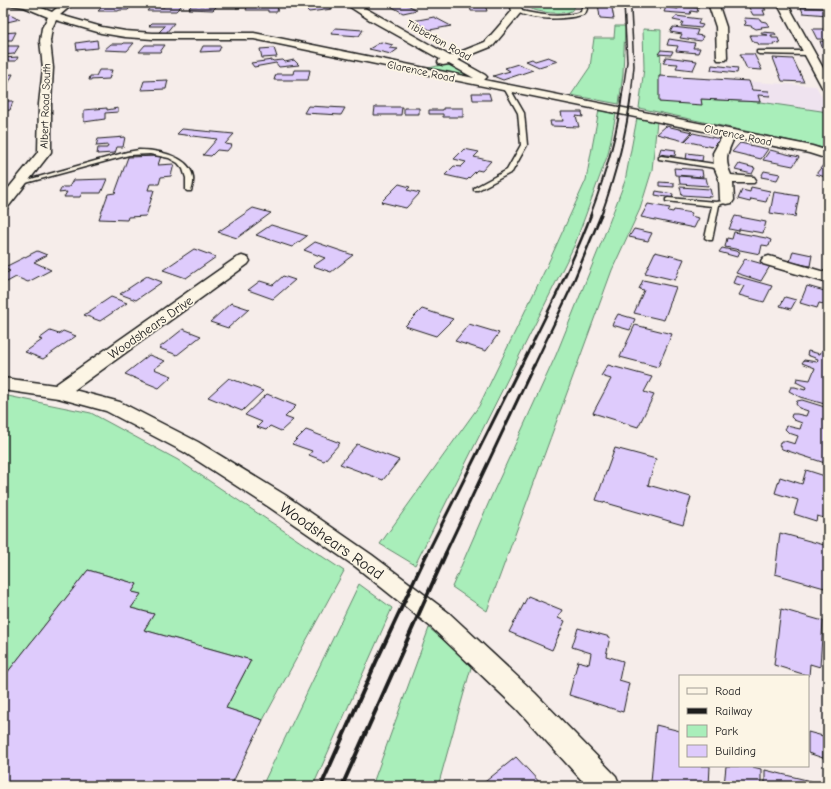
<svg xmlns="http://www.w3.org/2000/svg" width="831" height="789" font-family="'Comic Neue',sans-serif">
	<rect width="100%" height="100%" fill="#f6edea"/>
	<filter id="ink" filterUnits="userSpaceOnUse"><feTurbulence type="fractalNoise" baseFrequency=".025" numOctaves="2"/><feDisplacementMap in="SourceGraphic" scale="8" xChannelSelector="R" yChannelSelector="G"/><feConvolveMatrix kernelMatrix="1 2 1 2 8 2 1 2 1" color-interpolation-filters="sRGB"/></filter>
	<g filter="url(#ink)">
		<!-- built -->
		<path fill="#efe3ef" d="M659,76L816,86L828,108V149L807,143L658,112Z"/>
		<!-- green -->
		<path fill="#a9eeba" stroke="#62856b" d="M525,3H576C575,6 574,9 571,11C564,15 537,13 530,8C528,7 527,5 525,3Z
			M615,26H625L623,74L619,104L571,95L590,67L594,38H614Z
			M643,29L661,30L660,102L701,99L760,102L828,112V149L639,108L644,68Z
			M449,63L472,78L425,69Z
			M599,110L616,114L608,154L575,244L415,565L380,544L479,406L546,268L586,180Z
			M637,118L657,121L652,170L640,209L612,270L487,611L452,587L492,495L556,355L604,236L625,181Z
			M3,395L91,413L178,460L344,571L263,720L226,708L251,660L144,630L154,614L131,608L140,594L132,592L137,584L88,570L3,678Z
			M359,584L392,608L313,786H262Z
			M429,628L472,664L438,786H372Z"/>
		<!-- building -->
		<path fill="#decbfc" stroke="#1c1c1c" d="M119,3L134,4L128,10H120L118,11H98L105,4L117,5Z
			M168,3H184L176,11H147L151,6L164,7Z
			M256,3H282V5H273L278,6L277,12H268V10H246L247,7L236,8L238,4Z
			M300,3H311L314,6L327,5L332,9L309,12Z
			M404,3L417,10L403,13L389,5Z
			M598,3H611L614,19L600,18Z
			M677,3H699L698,7L676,4Z
			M192,5L217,6L213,10L188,9Z
			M470,5H485L487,11H471Z
			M679,6L698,8L697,12L691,11L690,14L664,12L666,7L678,9Z
			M748,6L764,7L766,10H763L765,15H753Z
			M801,7L822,8L823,10H828V15L803,13Z
			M10,14L20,19L3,23V16Z
			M676,16L700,19L698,24L703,25L701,28L681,26L683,22L673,20Z
			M434,17L451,26L430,30L413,21Z
			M744,18L760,19L761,21L766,22L769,26L761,27L762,28L756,29L751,26L744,25L746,23Z
			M152,23H174L166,33L159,32L165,26H149Z
			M673,27L698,30L696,35L703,36L701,41L680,38L682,34L670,32Z
			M335,28L363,30L359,36L331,34Z
			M812,29H828V39H817Z
			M16,32L12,40H3V33Z
			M761,32L775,33L776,35H771L772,38H778L780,44L773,43L774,45H759L758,43L753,42L750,35H768L762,34Z
			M669,39L695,43L693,48H700L698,53L676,51L678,46L667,45Z
			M97,40L98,48L77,50L76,43Z
			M820,41L828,42V48L822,47Z
			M381,42L393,45L389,48L398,49L391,54L369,49Z
			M124,43H134L127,51L104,50L111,44H123Z
			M145,45H165L160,52H139Z
			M3,46H19L14,54L3,55Z
			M203,46H221L219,51L200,52Z
			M274,48L277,57L262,58L260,49Z
			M661,50L673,51L671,55L658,54Z
			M740,54H754L762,70L747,69Z
			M18,57L16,61H7L3,66V58Z
			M548,57L558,61L539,67L526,61L532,59L535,61Z
			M666,57L697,61L693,70L676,68L678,64L663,63Z
			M773,58L793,59L804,82L782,81Z
			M272,60L273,61L283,60L285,62L294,60L299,65L279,67L276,63L254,67L251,63Z
			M518,64L533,70L503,80L493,76L510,71L505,68Z
			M712,65L738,68L737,73L711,70Z
			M99,70H112L109,79L89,80L90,76H96Z
			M294,70H310L308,80H274L276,74H293Z
			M13,74L8,84H3V75Z
			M659,76L749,81L752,90L769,91L770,96L758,95L760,102L701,99L702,105L659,102Z
			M168,80L166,89L141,90L144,81Z
			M472,93H489L491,100H473Z
			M3,101H13L10,110L3,111Z
			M308,106L345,108L341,115L304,113Z
			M375,107H402L401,115H374Z
			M107,108V110L118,108V112L105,113V119L84,122V110Z
			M404,108H419V114H404Z
			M443,108H463V117H443V114H429V110H443Z
			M561,112H582L583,117L576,116L579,127L551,126L550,121H563Z
			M666,126L692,132L684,141L657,134Z
			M182,129L234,134L225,144L232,145L227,151L217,150L211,156L203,155L217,139L177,134Z
			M693,133L720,139L712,147L685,141Z
			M125,137L123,147H117L115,153L97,154L98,148H107L108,145L96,146L98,139Z
			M740,143L768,149L761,159L732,152Z
			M661,148L676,150L675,156L659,154Z
			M464,149L479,152L474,157L491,161L482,171L477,170L467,180L445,175L454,166L461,167L466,162L454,159Z
			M770,150L799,157L793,166L763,160Z
			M687,153L703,155L702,161L686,159Z
			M161,156L158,165L174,164L171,176L161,177L159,184H150L148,190H154L146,216L128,217L127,220L99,219L108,194L115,193L128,157Z
			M828,159V178L816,174Z
			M739,164L755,168L752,174L735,170Z
			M674,168L702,170L703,177L675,175Z
			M764,171L780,174L777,180L761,177Z
			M679,176L706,178L708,186L680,184Z
			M107,179L101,193H82L80,197H64L67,192L59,193L62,187H69L73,180Z
			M659,182L674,183V187L659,186Z
			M399,184L410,187L407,190L420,193L406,208L381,202Z
			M680,187L710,189L712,197L682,195Z
			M751,187L770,191L766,202L751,199L750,202L738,199L742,190L750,192Z
			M656,191L673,194L672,198L655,195Z
			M774,192L799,196L795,217L770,213Z
			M648,204L670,208L668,211L673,212L674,210L692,213L690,216L699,218L694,228L641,217Z
			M253,208L271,213L237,238L218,232Z
			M735,216L766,222L763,233L739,229V231L729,229Z
			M271,225L307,236L292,247L256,235Z
			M634,229L652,233L648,241L629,237Z
			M734,232L766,238L771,240L769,246L762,245L760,254L725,247L727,238L732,239Z
			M315,242L353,255L331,272L313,266L325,258L304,250Z
			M722,248L740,252L737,257L719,252Z
			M194,249L216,257L186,278L163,270Z
			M37,251L47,255L34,262L51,270L28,282L16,277L7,282L3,280V275L10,271L3,268Z
			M793,251L812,255L810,266L790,262Z
			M655,252L684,259L675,280L645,273Z
			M745,259L770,266L761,281L736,273Z
			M147,276L162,282L136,300L120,294Z
			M283,276L295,280L273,299L248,290L260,281L273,285Z
			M736,276L772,286L764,302L739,295L744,286L733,283Z
			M643,280L676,287L664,320L634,313L644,290L639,289Z
			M807,286L828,292V305L819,303L817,308L800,303Z
			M111,297L127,303L100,321L84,315Z
			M785,297L796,300L791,309L780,306Z
			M231,303L249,309L228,328L210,322Z
			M422,309L453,319L436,336L405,326Z
			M618,314L635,319L630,330L612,325Z
			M469,324L499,333L486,351L455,341Z
			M635,325L672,334L658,367L620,357Z
			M183,329L201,336L177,355L159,348Z
			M50,331L59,334L63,331L76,336L43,359L25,352L42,340L39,339Z
			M822,350L828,352V405L800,397L789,391L791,387H795L805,390L806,387L796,382L797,378L810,380L815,368L802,363L804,360L817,362L818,359L807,355L808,351L820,354Z
			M149,355L165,361L154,369L172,376L159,388L125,374Z
			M608,365L652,377L644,392L654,395L638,427L593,413L611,379L601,376Z
			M229,378L263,391L242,411L208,397Z
			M267,394L296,406L285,417L293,420L281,431L270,426L266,430L257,427L262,422L245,415Z
			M802,400L828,408V464L782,449L779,445L781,441H785L795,444L798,436L789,433L785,429L787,426L800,429L802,423L794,420L791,417L792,414H797L806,416L808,411L799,408L796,404L797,401Z
			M306,430L340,443L324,461L309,455L312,451L292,444Z
			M357,444L399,460L383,480L340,464Z
			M615,448L656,459L648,485L691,497L683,525L596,500Z
			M806,470L828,477V519L817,516L816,521L794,514L798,500L775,493L780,477L802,484Z
			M780,533L828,546V589L775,574Z
			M88,570L137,584L132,592L141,594L131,608L154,614L144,630L251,660L226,708L263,720L231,786H3V678Z
			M528,596L562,610L558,618L565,621L552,650L509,632Z
			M781,609L823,621L820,667L810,664L809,676L774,665Z
			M578,628L610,637L606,656L623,661L619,680L629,683L623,712L569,695L578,661L589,664L591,653L572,647Z
			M656,725L680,731V766H710L709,786H666L651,782Z
			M808,732L823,736V758L808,753Z
			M516,757L543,786L481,785Z
			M726,766H749L761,769V786H724Z
			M765,770L823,784V786H765Z"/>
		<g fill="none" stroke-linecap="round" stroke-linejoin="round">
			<defs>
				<path id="service" d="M583,3H587V9L585,14C565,20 533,21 515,11L517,10C539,15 559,19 581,12Z
					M757,51H809L812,53L809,55L759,54L757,53Z
					M505,87H509L524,113L527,145L512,172L478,190H474V188L507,170L521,145L518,113L504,88Z
					M139,150C162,150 203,159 191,191H187L186,190V178L183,169L178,163L169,158L150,154L129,155L22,184L17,183L127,152Z
					M661,156L721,165L724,167L721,169L659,159V157Z
					M668,198L716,202L724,201V203L719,205L712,240H709L705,238L712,206L666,201V199Z"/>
				<path id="minor" d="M8,3H29L52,12L63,3H74L60,15L102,27L125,31L153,33H254L474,78L449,64L443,65L439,64L438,62L440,59L370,20L344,3H356L450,56L485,42L512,11L510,3H520L522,11L493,46L458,60L485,75L487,77L484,80L812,146L828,151V159L809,153L734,138C727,153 724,159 731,175L754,177L756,180L754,183H733L734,200L732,203L727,204L722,203L720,200L719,179L714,167L713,153L723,135L254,39H153L125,37L101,33L56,20L52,28L50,41L53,68L51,104V152L8,207L3,208V195L38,152L39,104L43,68L40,41L42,28L48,17L24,7L10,5Z
					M708,3H718L726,27L727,58L726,60H718L717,58L716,27Z
					M777,3H787L828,77V90L824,89L822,87Z
					M242,256L248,258L250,261L248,264L74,390L120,402L198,442L285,495L372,555L449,613L535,693L616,776L620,786H587L517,709L431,627L356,567L269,507L184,452L106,411L58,398L3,390V378L55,385L236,258Z
					M769,256L828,273V283L763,264L761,261L763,258Z"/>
			</defs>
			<!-- service casing -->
			<use href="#service" stroke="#1c1c1c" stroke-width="3"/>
			<!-- minor casing -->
			<use href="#minor" stroke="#1c1c1c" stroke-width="3"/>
			<!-- service -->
			<use href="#service" fill="#fcf5e5" fill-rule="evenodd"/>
			<!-- minor -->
			<use href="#minor" fill="#fcf5e5" fill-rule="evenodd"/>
			<!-- rail-far4 -->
			<path stroke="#1c1c1c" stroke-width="1.5" d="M622,96L627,62L624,3
				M631,96L634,66L631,10"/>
			<!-- rail-far3 -->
			<path stroke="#1c1c1c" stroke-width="2" d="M590,216C605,176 617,137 622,95
				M601,216C615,176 626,137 631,95"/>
			<!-- rail-far2 -->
			<path stroke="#1c1c1c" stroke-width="2.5" d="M521,366C546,316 571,267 591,215
				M534,366L570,290L601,215"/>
			<!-- rail-far1 -->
			<path stroke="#1c1c1c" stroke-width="3" d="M427,554L521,365
				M445,554L534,365"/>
			<!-- rail -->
			<path stroke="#1c1c1c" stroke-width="4" d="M321,786L376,662L427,553
				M342,786L446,553"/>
		</g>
	</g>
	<g text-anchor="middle" stroke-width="3.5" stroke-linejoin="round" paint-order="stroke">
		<!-- far-street labels -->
		<g font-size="11" fill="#1c1c1c" stroke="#fcf5e5">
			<text transform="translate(439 40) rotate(29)" y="4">Tibberton Road</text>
			<text transform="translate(421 71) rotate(12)" y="4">Clarence Road</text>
			<text transform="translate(45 106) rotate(-88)" y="4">Albert Road South</text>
			<text transform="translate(738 135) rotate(12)" y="4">Clarence Road</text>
		</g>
		<!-- street labels -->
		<g font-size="13" fill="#1c1c1c" stroke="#fcf5e5">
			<text transform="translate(150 327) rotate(-35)" y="5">Woodshears Drive</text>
		</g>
		<!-- near-street labels -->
		<g font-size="16" fill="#1c1c1c" stroke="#fcf5e5">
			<text transform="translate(332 540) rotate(35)" y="6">Woodshears Road</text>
		</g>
	</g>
	<!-- margin -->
	<rect width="831" height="789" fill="none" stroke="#fcf5e5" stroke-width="16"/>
	<rect x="8" y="8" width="815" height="773" fill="none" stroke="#1c1c1c" stroke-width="1.5" filter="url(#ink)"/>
	<!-- legend -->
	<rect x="679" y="675" width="130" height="92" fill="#fcf5e5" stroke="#a29e95"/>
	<rect x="687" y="688" width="20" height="6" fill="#fcf5e5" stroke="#a29e95"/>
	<text x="715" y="695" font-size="12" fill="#1c1c1c">Road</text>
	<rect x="687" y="708" width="20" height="6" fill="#1c1c1c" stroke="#a29e95"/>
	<text x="715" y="715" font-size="12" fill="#1c1c1c">Railway</text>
	<rect x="687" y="725" width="20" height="12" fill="#a9eeba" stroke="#a29e95"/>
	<text x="715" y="735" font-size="12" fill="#1c1c1c">Park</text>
	<rect x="687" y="745" width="20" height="12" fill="#decbfc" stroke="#a29e95"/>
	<text x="715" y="755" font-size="12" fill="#1c1c1c">Building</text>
</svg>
